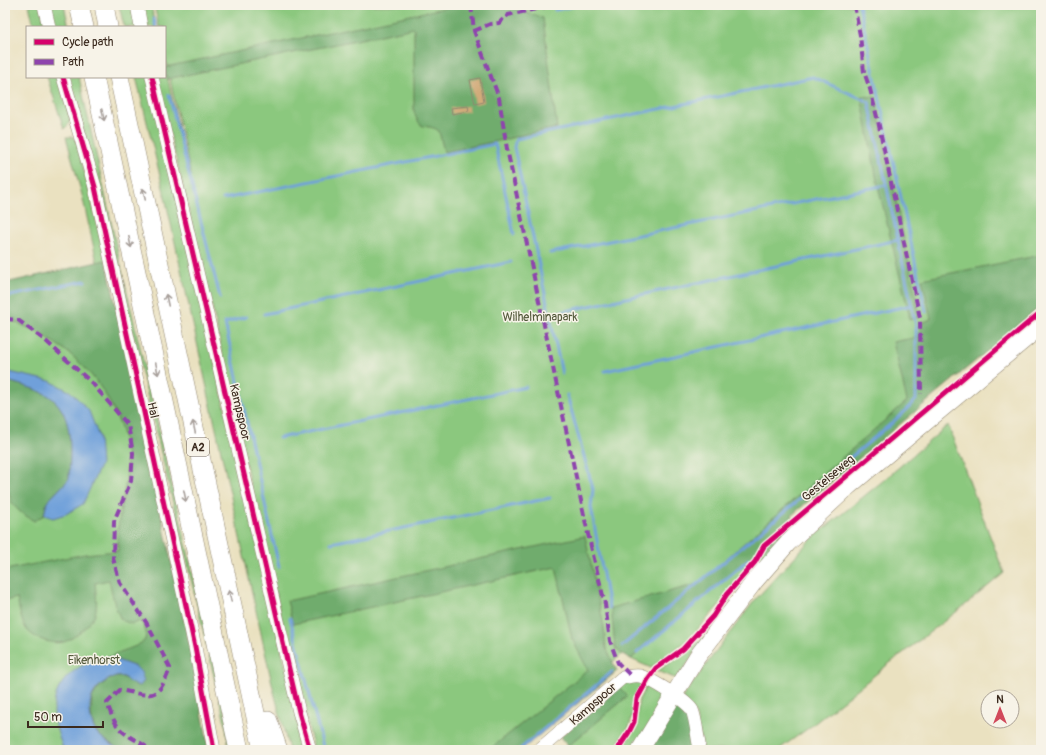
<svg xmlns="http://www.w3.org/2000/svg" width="1046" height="755" font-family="Pangolin,sans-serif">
	<rect width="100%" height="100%" fill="#f7f3e8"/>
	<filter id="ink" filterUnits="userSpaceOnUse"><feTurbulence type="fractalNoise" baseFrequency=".025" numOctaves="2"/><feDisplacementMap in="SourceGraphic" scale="8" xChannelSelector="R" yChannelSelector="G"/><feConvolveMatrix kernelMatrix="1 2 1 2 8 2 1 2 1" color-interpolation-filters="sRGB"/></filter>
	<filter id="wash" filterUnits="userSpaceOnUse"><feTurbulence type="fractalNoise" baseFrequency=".012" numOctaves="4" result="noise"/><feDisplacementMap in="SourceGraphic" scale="16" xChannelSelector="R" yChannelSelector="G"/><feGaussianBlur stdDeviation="0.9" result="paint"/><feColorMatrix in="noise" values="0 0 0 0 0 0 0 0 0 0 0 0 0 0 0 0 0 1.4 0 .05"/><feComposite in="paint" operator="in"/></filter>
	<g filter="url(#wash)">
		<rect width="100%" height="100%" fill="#eae1c0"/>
		<!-- green -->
		<path fill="#8bc87e" stroke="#63794e" d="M29,5H40L45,27H34Z
			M49,5H64L69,27H54Z
			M119,5H132L137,27H124Z
			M139,5H151L156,27H145Z
			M154,5H1041V305L507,750H314L260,531L212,306L156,77H165V66L184,152L191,176L165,56V27H159Z
			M47,77H58L70,116L69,124L64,129Z
			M68,77H79L120,262L229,727L233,750H229L226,727L116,263Z
			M136,77H148L305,750H289L273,688L163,188Z
			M66,137H73L77,142L106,260L97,262L82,195Z
			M109,273L203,750H5V294Z
			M948,425L1004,573L964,606L886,666L810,727L778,750H702L696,716L682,698L722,643L755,600L811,539L884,480Z
			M789,528L688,640L651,668L631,659L665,628Z
			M707,635L677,679L658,671Z
			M630,681L643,683L634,698L633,714L629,727L613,750H571L568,746L628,696L619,687Z
			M647,685L668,694L634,750H619L633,729L637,715L639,699Z"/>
		<!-- forest -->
		<path fill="#70ac6d" stroke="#566b46" d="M458,5H551L521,11L543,18L557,128L526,134L503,140L444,152L439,131C427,122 420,134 414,111V28L167,79L165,67Z
			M861,96L875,97L920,317L909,320V314L878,186Z
			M1041,255V306L793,514L789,528L665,628L631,659L619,652L615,647L611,608L697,584L907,401L893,342L918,337L922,323L931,319L922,279Z
			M106,260L191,652L209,750H120L101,737L94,728L91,715L92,697L100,686L108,680L116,677H124L136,667L109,657C121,650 135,649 145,640L146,632L141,621L132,624L121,620L115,606L109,580L95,583C96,593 98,604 95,614C92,623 74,639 64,642C52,645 35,639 27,630C21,622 19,608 17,598L5,601V570L85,554L118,551C118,541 117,531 119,521C121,501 128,481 127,460C126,444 122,429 115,413C93,364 54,337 5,318V283Z
			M5,380C19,385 36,388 49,396C75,414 70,452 69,479L47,502L44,515L34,521L20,512L12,503L5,481Z
			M585,536L604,627L606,648L617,671L521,750H489L588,670L572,639L556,567L293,624L287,601Z
			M619,687L628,696L568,746L560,737Z
			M677,703L690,712L697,750H646Z"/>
		<!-- water -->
		<path fill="#6fa0da" stroke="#55657c" d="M5,371L50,381L71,392L89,411L99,437L101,464L83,504L66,514L53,518L44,515L47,502L69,479C70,452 75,414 49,396C36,388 19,385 5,380Z
			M109,657L136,667L141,672L144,681L140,686C133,685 129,683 124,677C113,674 96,685 92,697C88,706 90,719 94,728C98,737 111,744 120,750H64C58,736 53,720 54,704C57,677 84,660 109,657Z"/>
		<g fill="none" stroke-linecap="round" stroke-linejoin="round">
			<!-- stream -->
			<path stroke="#6fa0da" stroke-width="3" d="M859,5L926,312
				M555,10L578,5
				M154,19L156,27
				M169,95L220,297
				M223,199L495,144L514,234
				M550,253L886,185
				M5,297L85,281
				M561,312L898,240
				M264,314L511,262
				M246,317L225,323L279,567
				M605,371L912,305
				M562,374L514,147L516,139L813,77L869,102L916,326V400L891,424L622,646
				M567,395L593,489L591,507L609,608
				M279,438L526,387
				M331,543L550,498
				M290,618L323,746
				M637,653L749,559
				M519,750L612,672"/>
		</g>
		<g id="blocks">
			<!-- building -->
			<path fill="#d1ab7a" d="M480,78L484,102L475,104L470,80Z
				M468,106L469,111L452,114L451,108Z"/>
		</g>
	</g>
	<g filter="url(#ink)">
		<use href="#blocks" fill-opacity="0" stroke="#92866f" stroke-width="1"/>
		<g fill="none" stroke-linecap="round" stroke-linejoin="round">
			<defs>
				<path id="minor" d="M44,5L49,27
					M137,5L141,27
					M63,77L95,187L195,647L214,750
					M152,77L299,712L310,750
					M539,750L622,678C628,677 634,675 640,676C651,679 687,701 692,710C696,720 697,734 699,744"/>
				<path id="major" d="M640,750L697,657L754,582L788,543L849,486L1041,326"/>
				<path id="highway" d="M79,5L84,27
					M104,5L108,27
					M94,77L239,750
					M119,77L263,750
					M268,721L278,750"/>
			</defs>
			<!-- minor casing -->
			<use href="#minor" stroke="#92866f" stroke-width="14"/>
			<!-- major casing -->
			<use href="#major" stroke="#92866f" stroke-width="18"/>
			<!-- highway casing -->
			<use href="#highway" stroke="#92866f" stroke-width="20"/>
			<!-- minor -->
			<use href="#minor" stroke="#fff" stroke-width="13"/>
			<!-- major -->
			<use href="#major" stroke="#fff" stroke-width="17"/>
			<!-- highway -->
			<use href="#highway" stroke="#fff" stroke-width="19"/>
			<!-- quiet -->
			<path stroke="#8e44ad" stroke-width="4" stroke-dasharray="8 4" stroke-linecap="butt" d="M471,5L474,31L499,98L507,149L588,534L605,604L610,641L618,663L631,676
				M854,5L860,35L864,72L870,89L878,121L920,318L921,394
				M474,31L490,24L499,23L508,15L555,5
				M5,319L18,320L47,342L92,383L128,425L133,453L131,481L114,521L113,558L120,583L146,622L170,668C158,702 151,696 120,690L107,703C111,714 115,727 126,734C134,740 143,743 150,750"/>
			<defs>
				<path id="cycleway" d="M63,77L95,187L195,647L214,750
					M152,77L299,712L310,750
					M617,750L629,732L634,722L637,699L648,679L656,668L683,649L713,616L727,594L755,562L764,546L1041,312"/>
			</defs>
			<!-- cycleway casing -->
			<use href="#cycleway" stroke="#f7f3e8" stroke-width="8"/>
			<!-- cycleway -->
			<use href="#cycleway" stroke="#d6006c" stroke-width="5"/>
		</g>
		<!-- one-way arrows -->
		<defs><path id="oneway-shaft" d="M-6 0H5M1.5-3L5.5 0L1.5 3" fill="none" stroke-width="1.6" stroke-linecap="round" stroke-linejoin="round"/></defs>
		<g stroke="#a79f9a">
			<use href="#oneway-shaft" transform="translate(103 115) rotate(78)"/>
			<use href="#oneway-shaft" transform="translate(144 194) rotate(-102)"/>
			<use href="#oneway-shaft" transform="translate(130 242) rotate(78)"/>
			<use href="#oneway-shaft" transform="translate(167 300) rotate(-102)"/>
			<use href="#oneway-shaft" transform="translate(157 369) rotate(78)"/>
			<use href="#oneway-shaft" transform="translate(194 427) rotate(-102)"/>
			<use href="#oneway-shaft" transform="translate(185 496) rotate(78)"/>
			<use href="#oneway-shaft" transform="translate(230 596) rotate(-102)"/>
		</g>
	</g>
	<g text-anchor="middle" stroke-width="3" stroke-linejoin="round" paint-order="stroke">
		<!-- shield labels -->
		<rect fill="#f7f3e8" stroke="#73665b" stroke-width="1" x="187" y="438" width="22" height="18" rx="3"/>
		<g font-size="11" font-weight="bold" fill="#3b2a1e">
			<text x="198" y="451">A2</text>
		</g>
		<!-- park labels -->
		<g font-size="12" fill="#53593b" stroke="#f7f3e8">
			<text x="540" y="321">Wilhelminapark</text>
			<text x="94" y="664">Eikenhorst</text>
		</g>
		<!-- street labels -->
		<g font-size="12" fill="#3b2a1e" stroke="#f7f3e8">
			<text transform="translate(153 410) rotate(78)" y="4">Hal</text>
			<text transform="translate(240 412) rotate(77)" y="4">Kampspoor</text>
			<text transform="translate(828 478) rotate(-40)" y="4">Gestelseweg</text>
			<text transform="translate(593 704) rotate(-41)" y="4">Kampspoor</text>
		</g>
	</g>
	<!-- margin -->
	<rect width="1046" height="755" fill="none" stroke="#f7f3e8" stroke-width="20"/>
	<!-- legend -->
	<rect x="26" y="26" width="140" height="52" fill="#f7f3e8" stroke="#aca397"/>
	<rect x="34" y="39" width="20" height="6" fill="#d6006c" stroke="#aca397"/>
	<text x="62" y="46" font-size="12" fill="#3b2a1e">Cycle path</text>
	<rect x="34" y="59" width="20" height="6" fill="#8e44ad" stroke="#aca397"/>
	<text x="62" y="66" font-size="12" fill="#3b2a1e">Path</text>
	<!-- north arrow -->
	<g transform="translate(1000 709)"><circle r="19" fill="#f7f3e8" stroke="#aca397"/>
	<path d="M0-3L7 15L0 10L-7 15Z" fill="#d1495b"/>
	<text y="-6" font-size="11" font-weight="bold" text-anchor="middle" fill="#3b2a1e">N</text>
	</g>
	<!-- scale -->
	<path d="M28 721v6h75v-6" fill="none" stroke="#3b2a1e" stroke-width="2"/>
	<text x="34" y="721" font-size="12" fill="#3b2a1e" stroke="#f7f3e8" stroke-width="3" paint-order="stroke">50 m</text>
</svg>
